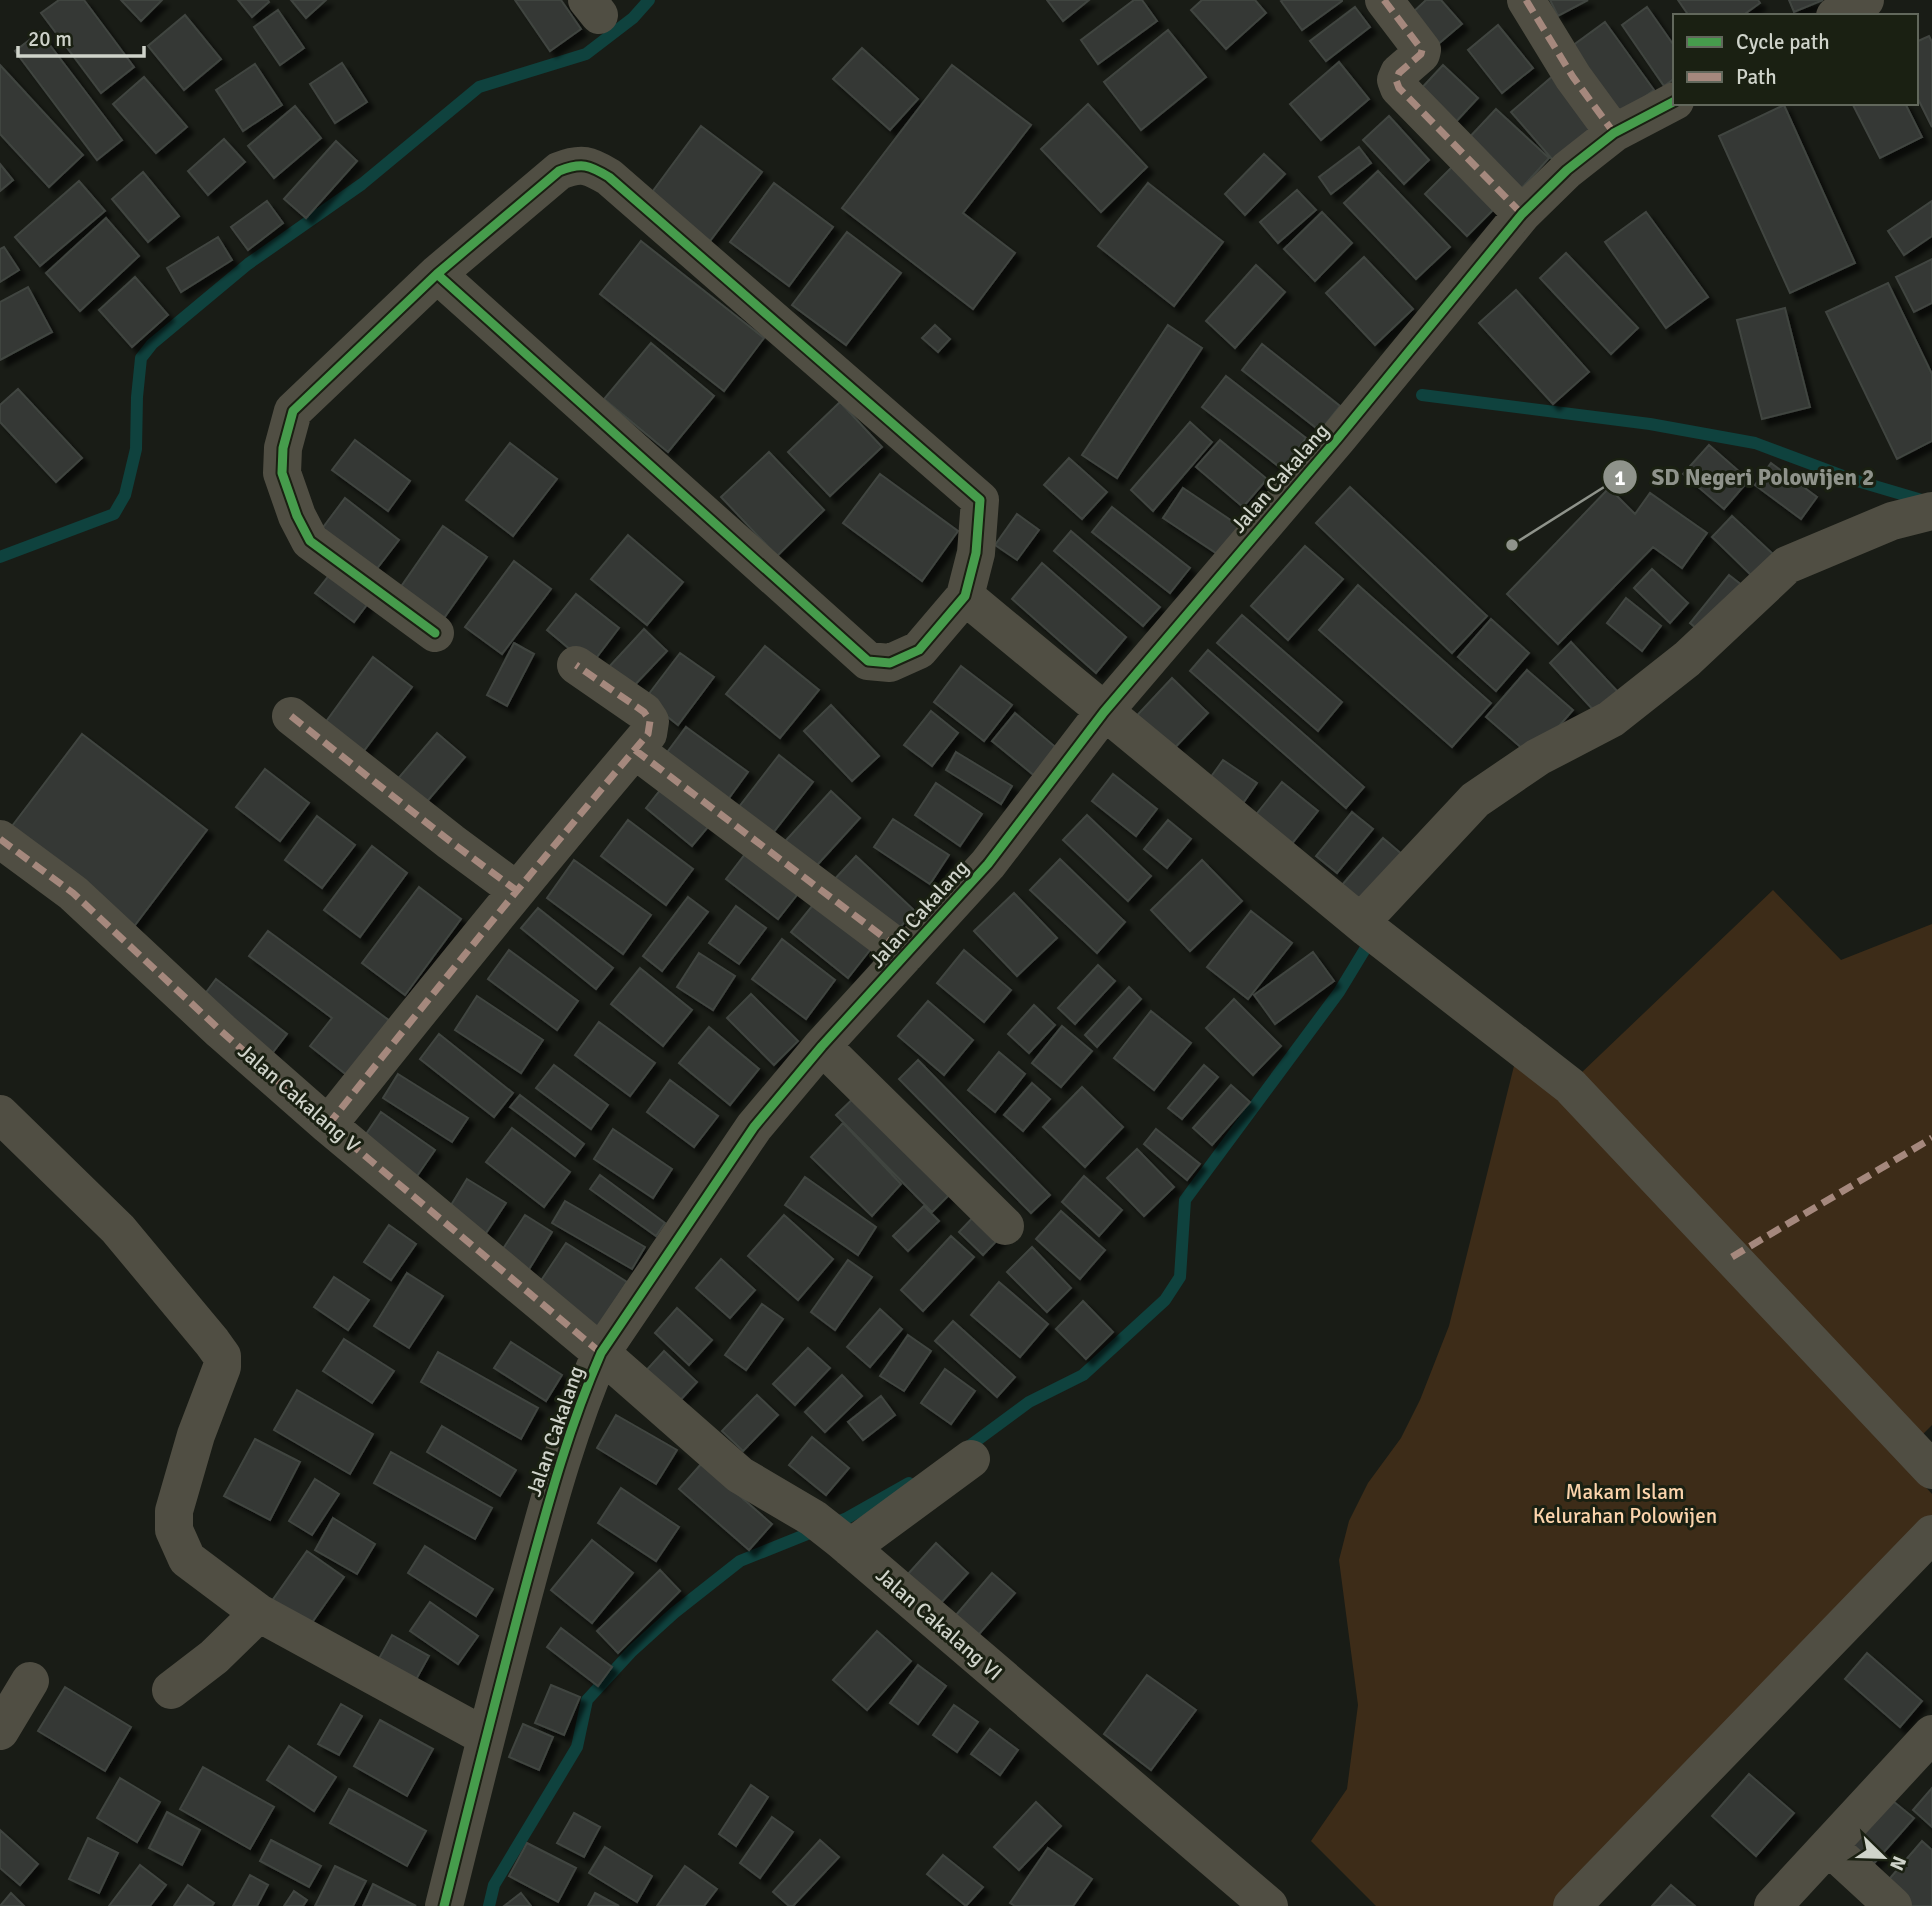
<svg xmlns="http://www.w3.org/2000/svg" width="1932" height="1906" font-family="Signika,sans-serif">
	<defs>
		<filter id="shadow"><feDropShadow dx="6" dy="6" stdDeviation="2" flood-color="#0009"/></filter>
	</defs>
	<rect width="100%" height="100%" fill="#191c16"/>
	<!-- green -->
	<path fill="#3d2c18" d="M1773,890L1841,960L1932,924V1425L1921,1436L1579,1075Z
		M1516,1058L1571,1102L1932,1494V1519L1557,1906H1376L1311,1841L1347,1789L1358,1705L1339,1560L1349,1521L1368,1483L1401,1438L1420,1400L1449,1326Z"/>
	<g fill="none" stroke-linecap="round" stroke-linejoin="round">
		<!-- stream -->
		<path stroke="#0f423e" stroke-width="12" d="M1422,395L1650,424L1755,443L1854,480L1925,501
			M0,557L114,514L125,495L136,449L137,397L141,358L152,344L248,264L362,184L479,87L586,54L633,18L649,0
			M964,1450L1029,1402L1083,1375L1165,1300L1180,1277L1185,1200L1339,992L1373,936
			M489,1906L494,1885L577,1747L587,1700L632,1651L674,1613L740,1561L847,1518L909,1483"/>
	</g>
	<!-- building -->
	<path fill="#343934" stroke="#414541" stroke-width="2" filter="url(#shadow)" d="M59,0H84L134,67L101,93L41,13Z
		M121,0H162L141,21Z
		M238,0H268L269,2L252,17Z
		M291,0H326L306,18Z
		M515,0H561L581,29L550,51Z
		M1047,0H1089L1063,21Z
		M1134,0H1142L1157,21L1098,64L1081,40Z
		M1202,0H1255L1266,13L1226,49L1191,10Z
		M1283,0H1342V1L1302,30L1281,1Z
		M1426,0H1441L1462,24L1437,45L1411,14Z
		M1550,0H1588L1558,16Z
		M1678,0H1758L1760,3L1742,16H1689Z
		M1789,0H1823L1794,12Z
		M1355,7L1370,27L1326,61L1310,41Z
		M1647,7L1675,47V78L1664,86L1622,25Z
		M278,10L304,48L280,65L254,27Z
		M185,15L221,59L184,90L148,46Z
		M1605,22L1654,90L1617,117L1568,49Z
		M1498,25L1533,68L1502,93L1468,50Z
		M1168,30L1206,77L1141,130L1104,82Z
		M40,32L122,140L97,160L15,51Z
		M1929,36L1932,42V127L1916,95V42Z
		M862,48L918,99L890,130L833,79Z
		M1339,62L1369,99L1321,140L1290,104Z
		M342,63L367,102L335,123L310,84Z
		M255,64L282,105L243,131L216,90Z
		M0,65L83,155L49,187L0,134Z
		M952,65L1031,125L963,213L1015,253L973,309L842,208Z
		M1443,65L1478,98L1452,126L1417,93Z
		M1554,75L1601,130L1559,167L1511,112Z
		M144,77L187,127L156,153L113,104Z
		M1852,103H1905L1922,137L1880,158Z
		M1088,104L1147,167L1101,212L1041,149Z
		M1784,105L1855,263L1790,293L1719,136Z
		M295,106L321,138L274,178L248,146Z
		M1496,109L1549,158L1519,191L1465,142Z
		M1389,116L1429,160L1404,184L1363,140Z
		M701,126L762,172L704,249L644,203Z
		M224,139L245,162L208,195L188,171Z
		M336,141L357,161L306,218L284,199Z
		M1359,147L1371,163L1331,194L1319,177Z
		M1264,154L1285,174L1245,215L1225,194Z
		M0,164L13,180L0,191Z
		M1453,166L1495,208L1467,236L1425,194Z
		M1378,171L1450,247L1416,279L1344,203Z
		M143,172L179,216L148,242L112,199Z
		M79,181L105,211L40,266L15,237Z
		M774,183L833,227L789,286L730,242Z
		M1148,183L1223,242L1174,306L1098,246Z
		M1297,190L1316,210L1278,243L1260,222Z
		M267,201L283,223L248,250L231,227Z
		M1932,201V236L1904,255L1888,231Z
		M1322,212L1352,243L1315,281L1284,249Z
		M1646,212L1708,297L1666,328L1605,242Z
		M106,218L139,256L80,311L46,273Z
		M847,232L901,273L846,345L792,305Z
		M218,237L232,260L181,292L167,268Z
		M641,241L764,338L724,391L600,294Z
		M4,247L19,270L0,282V249Z
		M1566,253L1638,328L1611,354L1540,278Z
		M1364,257L1413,309L1375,345L1326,293Z
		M1932,259V303L1914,312L1896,277Z
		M1256,265L1285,292L1235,348L1206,321Z
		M135,277L168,315L132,347L99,310Z
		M1888,283L1932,374V441L1897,459L1826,312Z
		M28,287L52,332L0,360V302Z
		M1516,290L1589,372L1553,404L1479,323Z
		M1785,308L1810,407L1762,419L1737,320Z
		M935,325L950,339L938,352L922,338Z
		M1168,325L1202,348L1117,478L1082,455Z
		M651,343L714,396L668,452L604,399Z
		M1262,344L1340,406L1320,431L1242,370Z
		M1226,376L1306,438L1282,469L1202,407Z
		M18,389L82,458L56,482L0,422V405Z
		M840,402L882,447L830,496L788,452Z
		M1190,422L1212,442L1153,511L1131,490Z
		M355,440L410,481L388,511L332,470Z
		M1220,440L1267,479L1243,507L1196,467Z
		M510,443L557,479L513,536L466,500Z
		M1709,445L1749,480L1724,509L1683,474Z
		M769,452L824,510L777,556L721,497Z
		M1069,458L1107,492L1082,519L1044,485Z
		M1771,463L1817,497L1801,519L1755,485Z
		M880,474L958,531L922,581L843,523Z
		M1350,487L1487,616L1452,653L1316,523Z
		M1183,488L1241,527L1222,557L1163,518Z
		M1609,488L1635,514L1650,493L1707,533L1682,568L1653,547L1558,644L1507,594Z
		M345,498L399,540L375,571L321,530Z
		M1112,507L1190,568L1170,593L1092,532Z
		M1017,514L1039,530L1017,560L995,545Z
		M1732,516L1773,554L1752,576L1712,537Z
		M443,526L487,557L444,618L400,588Z
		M1071,531L1160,607L1143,626L1054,551Z
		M628,535L683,582L647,625L591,579Z
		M1305,546L1343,579L1288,640L1251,606Z
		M514,561L551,589L502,654L465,627Z
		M1042,563L1126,637L1096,673L1012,599Z
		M1652,569L1688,603L1670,623L1634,588Z
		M331,573L369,602L354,622L315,593Z
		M1729,575L1743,586L1704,635L1690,623Z
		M1358,585L1491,703L1452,747L1319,630Z
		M576,594L619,628L590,666L547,630Z
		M1626,598L1661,626L1642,651L1607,623Z
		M1242,615L1342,702L1318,731L1217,643Z
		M1491,619L1529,653L1496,691L1458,657Z
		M644,629L667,651L630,690L607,669Z
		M1571,642L1619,693L1597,714L1550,663Z
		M514,643L534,654L507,706L487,695Z
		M765,646L819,690L780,738L726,694Z
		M1208,650L1364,787L1346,808L1190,671Z
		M680,653L714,677L678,725L645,699Z
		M373,657L412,687L360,756L322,727Z
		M961,666L1012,705L984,741L934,702Z
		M1527,670L1573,710L1532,757L1486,717Z
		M1172,678L1208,713L1164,759L1129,724Z
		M831,705L879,756L852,781L804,731Z
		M931,711L958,733L932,766L904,745Z
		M1015,713L1059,750L1036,777L992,741Z
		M686,727L748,772L721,809L659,763Z
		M437,733L465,757L418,812L390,788Z
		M82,734L207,830L132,929L6,834Z
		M956,752L1012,786L1001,804L946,770Z
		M779,755L813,782L769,838L735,812Z
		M1223,760L1257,783L1239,809L1205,785Z
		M265,769L309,803L280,841L236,807Z
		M1113,774L1157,809L1136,836L1092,801Z
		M1282,782L1318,811L1290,846L1254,817Z
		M936,783L982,814L960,846L915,815Z
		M661,789L708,827L692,846L646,808Z
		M831,791L860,818L809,874L779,848Z
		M1352,812L1373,829L1337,873L1316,856Z
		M1087,815L1151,876L1128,901L1063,840Z
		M317,816L355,845L322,888L285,860Z
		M893,819L949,855L930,884L874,847Z
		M628,820L693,869L666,905L601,856Z
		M1168,820L1191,839L1167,868L1144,849Z
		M1383,838L1410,861L1369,909L1342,885Z
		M752,845L804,886L778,919L726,879Z
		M372,846L407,873L360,937L324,910Z
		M856,856L915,911L891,937L832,882Z
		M1060,859L1125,922L1097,953L1030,890Z
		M574,860L651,915L623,954L547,898Z
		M1202,860L1242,901L1190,951L1151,910Z
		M419,887L461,919L405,995L362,963Z
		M1014,893L1057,938L1017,976L974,931Z
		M688,897L708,912L662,971L643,956Z
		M817,900L874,945L848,978L791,932Z
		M736,906L766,928L739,964L709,943Z
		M538,908L613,968L596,989L521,928Z
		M1251,911L1292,943L1248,999L1207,967Z
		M268,931L390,1021L348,1076L310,1046L332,1018L249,956Z
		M782,939L835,980L806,1019L752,979Z
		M509,950L578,1001L557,1030L488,979Z
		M964,950L1011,990L984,1022L937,983Z
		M1313,952L1334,981L1275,1024L1254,995Z
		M699,953L735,976L713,1010L677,987Z
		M1098,965L1115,981L1075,1024L1058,1008Z
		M640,968L692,1010L663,1046L611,1004Z
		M216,979L287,1034L267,1060L196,1006Z
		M1129,987L1141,999L1097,1047L1085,1035Z
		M751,994L798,1041L774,1065L727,1018Z
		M477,996L543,1040L521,1073L455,1030Z
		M1234,999L1281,1046L1253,1075L1206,1028Z
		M928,1001L973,1040L944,1075L898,1036Z
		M1034,1005L1055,1025L1029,1053L1008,1034Z
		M1151,1011L1191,1043L1154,1090L1114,1058Z
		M599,1022L655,1063L630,1096L575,1055Z
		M1062,1026L1092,1051L1061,1087L1032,1063Z
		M709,1027L759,1069L730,1105L679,1063Z
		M439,1034L513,1093L494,1117L420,1059Z
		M999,1052L1025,1074L995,1112L968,1090Z
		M918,1060L1050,1195L1031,1213L899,1079Z
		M554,1065L608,1105L591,1129L536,1088Z
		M1204,1065L1218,1077L1182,1119L1168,1108Z
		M398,1074L468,1118L452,1142L383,1098Z
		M670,1080L718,1116L694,1147L647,1112Z
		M1032,1083L1050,1099L1023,1131L1004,1115Z
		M1231,1085L1250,1102L1212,1145L1193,1128Z
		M1082,1087L1123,1127L1085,1167L1043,1127Z
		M861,1091L956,1188L932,1212L836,1115Z
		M520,1095L584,1144L575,1156L510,1107Z
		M381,1112L435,1150L415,1179L360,1143Z
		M843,1123L901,1184L872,1216L811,1157Z
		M512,1128L570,1172L544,1207L486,1162Z
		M613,1129L672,1169L653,1198L594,1159Z
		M1156,1129L1200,1164L1187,1180L1144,1144Z
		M1137,1149L1174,1187L1144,1216L1107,1178Z
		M600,1175L665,1223L656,1236L590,1189Z
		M1084,1176L1122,1210L1099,1236L1062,1202Z
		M805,1177L876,1227L858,1255L785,1205Z
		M467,1179L506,1203L482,1239L445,1215Z
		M565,1201L645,1247L632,1269L552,1223Z
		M924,1206L939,1221L908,1251L893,1236Z
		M982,1208L1006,1231L983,1255L959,1232Z
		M1061,1211L1105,1250L1080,1279L1036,1239Z
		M525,1215L552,1232L523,1279L495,1261Z
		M784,1215L833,1259L798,1300L748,1256Z
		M389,1225L416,1244L391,1280L364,1262Z
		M951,1236L974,1257L923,1311L901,1290Z
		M566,1243L627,1282L592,1336L538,1285Z
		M1032,1247L1071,1288L1047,1312L1007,1272Z
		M721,1259L755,1290L730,1318L696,1288Z
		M848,1260L872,1277L835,1330L811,1312Z
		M407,1273L443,1296L409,1348L374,1326Z
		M334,1277L369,1300L348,1330L314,1307Z
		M999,1282L1048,1324L1020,1357L971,1315Z
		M1083,1301L1113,1332L1086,1359L1056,1329Z
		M762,1304L783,1319L746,1370L725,1355Z
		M677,1308L712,1340L689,1365L655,1333Z
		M880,1309L902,1329L870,1367L847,1347Z
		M953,1321L1015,1377L997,1397L935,1341Z
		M908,1335L931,1351L904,1391L880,1376Z
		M344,1339L394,1371L372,1403L323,1371Z
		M511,1342L562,1375L546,1401L494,1368Z
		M808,1348L830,1368L795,1405L773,1384Z
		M664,1351L697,1382L675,1406L642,1375Z
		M438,1352L538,1408L521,1439L421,1382Z
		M945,1369L975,1391L951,1424L921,1403Z
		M842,1375L862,1396L825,1432L805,1412Z
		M297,1390L373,1434L350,1474L274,1430Z
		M757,1395L778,1415L743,1451L722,1431Z
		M881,1396L895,1415L863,1440L848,1422Z
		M616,1415L677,1450L656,1484L597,1448Z
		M442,1426L516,1470L500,1496L427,1452Z
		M812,1437L849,1468L826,1495L789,1465Z
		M255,1439L300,1462L270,1520L224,1496Z
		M391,1452L492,1508L475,1539L374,1483Z
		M702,1463L772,1524L749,1550L679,1489Z
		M315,1479L339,1494L312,1535L289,1521Z
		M621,1488L679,1527L656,1561L598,1523Z
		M333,1518L375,1544L357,1574L315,1550Z
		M592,1540L633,1573L592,1623L551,1590Z
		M936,1543L968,1573L940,1604L908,1574Z
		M425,1546L493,1589L476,1616L408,1573Z
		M307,1551L344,1577L306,1631L269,1605Z
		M660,1570L680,1591L618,1653L597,1631Z
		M992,1573L1015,1593L972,1642L950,1622Z
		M430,1602L478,1636L458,1664L410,1631Z
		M561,1628L612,1667L598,1686L547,1647Z
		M877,1631L911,1661L867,1710L833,1680Z
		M392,1635L429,1656L413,1685L376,1664Z
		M1867,1653L1922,1701L1900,1727L1845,1679Z
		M918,1665L946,1686L918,1724L890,1703Z
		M1147,1675L1196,1710L1151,1770L1104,1734Z
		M551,1685L580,1697L564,1735L535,1723Z
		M65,1687L131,1727L105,1771L38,1731Z
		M341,1704L362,1716L339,1755L318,1744Z
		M954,1705L978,1722L957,1752L933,1735Z
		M380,1720L433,1749L407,1796L354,1766Z
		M523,1724L553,1737L539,1770L509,1757Z
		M990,1729L1018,1750L1000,1775L971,1754Z
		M289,1746L336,1777L314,1811L267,1780Z
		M203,1767L274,1807L250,1849L180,1809Z
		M1749,1774L1794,1813L1756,1856L1712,1816Z
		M120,1778L160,1802L137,1842L97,1818Z
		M751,1785L768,1797L736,1846L719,1834Z
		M1932,1788V1827L1913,1810Z
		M349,1789L426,1831L407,1866L330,1823Z
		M1888,1797L1914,1818L1869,1869L1849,1849Z
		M1036,1802L1061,1826L1019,1870L994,1847Z
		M167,1812L200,1830L182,1865L149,1848Z
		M574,1813L600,1827L584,1857L557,1843Z
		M772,1817L793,1832L760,1878L740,1863Z
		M0,1830L38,1864L20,1885L0,1868Z
		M88,1838L118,1853L99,1893L69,1879Z
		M271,1840L321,1866L309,1887L260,1861Z
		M820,1840L839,1857L793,1906H789L773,1892Z
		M1922,1841L1932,1850V1906H1910L1885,1884Z
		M527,1843L576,1868L558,1902L509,1876Z
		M605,1847L652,1876L637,1902L589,1873Z
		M1048,1848L1092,1879L1073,1906H1015L1010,1903Z
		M943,1855L983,1887L966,1906L927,1874Z
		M140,1865L166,1885L150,1906H109Z
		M335,1866L366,1881L353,1906H315Z
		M685,1866L717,1889L704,1906H657Z
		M250,1875L268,1885L257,1906H233Z
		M373,1884L416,1906H363Z
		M188,1885L214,1903L212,1906H174Z
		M1671,1885L1695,1906H1652Z
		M294,1891L307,1900L303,1906H284Z
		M11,1893L24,1906H0Z
		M521,1893L531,1906H504Z
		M595,1893L619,1906H588Z"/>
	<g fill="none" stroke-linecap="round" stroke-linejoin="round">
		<!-- minor -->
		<path stroke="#504e43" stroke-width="38" d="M587,0L599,15
			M1384,0L1422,50L1421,54L1399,73L1396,80L1399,88L1522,214
			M1526,0L1573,77L1614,133
			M1835,16L1865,0
			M965,596L1367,928L1570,1086L1932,1470
			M435,633L310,541L297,516L282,473L283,448L293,411L437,274L559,171C582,162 589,165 609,177L980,500L976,553L965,596L919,650L890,663L868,661L437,274
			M291,716L451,842L516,890
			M635,750L906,954
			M0,839L73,893L221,1031L328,1125L601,1353L740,1475L813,1518L841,1540L1269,1906
			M1361,922L1475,800L1538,757L1611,719L1687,659L1787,565L1892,521L1932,511
			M822,1046L1005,1226
			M0,1114L118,1229L212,1342L222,1356V1367L196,1435L174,1511V1530L187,1559L259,1613L486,1737
			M328,1125C433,993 539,862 648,734L650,721L644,712L576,665
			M850,1548L971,1459
			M171,1690L214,1657L259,1613
			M0,1731L30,1681
			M1829,1847L1893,1906
			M444,1906C471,1797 498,1689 527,1581C548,1504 569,1426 601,1353L754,1127L822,1046L988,864L1104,712L1338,438L1522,214L1567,170L1614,133L1675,101
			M1572,1906L1932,1534
			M1773,1906L1932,1734"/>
		<!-- quiet -->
		<path stroke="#a5887d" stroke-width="7" stroke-dasharray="14 7" stroke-linecap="butt" d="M1384,0L1422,50L1421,54L1399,73L1396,80L1399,88L1522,214
			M1526,0L1573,77L1614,133
			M291,716L451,842L516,890
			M635,750L906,954
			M0,839L73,893L221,1031L328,1125L601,1353
			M328,1125C433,993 539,862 648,734L650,721L644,712L576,665
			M1732,1257L1932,1138"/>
		<defs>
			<path id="cycleway" d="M435,633L310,541L297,516L282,473L283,448L293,411L437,274L559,171C582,162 589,165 609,177L980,500L976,553L965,596L919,650L890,663L868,661L437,274
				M444,1906C471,1797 498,1689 527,1581C548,1504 569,1426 601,1353L754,1127L822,1046L988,864L1104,712L1338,438L1522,214L1567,170L1614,133L1675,101"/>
		</defs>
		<!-- cycleway casing -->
		<use href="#cycleway" stroke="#1a2012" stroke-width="13"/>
		<!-- cycleway -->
		<use href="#cycleway" stroke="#469c4c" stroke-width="9"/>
	</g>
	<g text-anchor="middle" stroke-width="6" stroke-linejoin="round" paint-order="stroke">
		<!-- street labels -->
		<g font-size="21" fill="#cfd3ca" stroke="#1a2012">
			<text transform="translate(1280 478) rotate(-49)" y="7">Jalan Cakalang</text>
			<text transform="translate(919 914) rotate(-48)" y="7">Jalan Cakalang</text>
			<text transform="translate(299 1098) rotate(41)" y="7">Jalan Cakalang V</text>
			<text transform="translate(555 1431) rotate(-71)" y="7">Jalan Cakalang</text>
			<text transform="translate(939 1624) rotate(41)" y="7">Jalan Cakalang VI</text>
		</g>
		<!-- park labels -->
		<g font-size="21" fill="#fcd4ac" stroke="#1a2012">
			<text x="1625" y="1499">Makam Islam<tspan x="1625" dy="24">Kelurahan Polowijen</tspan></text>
		</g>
	</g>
	<!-- callouts -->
	<path fill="none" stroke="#8f938b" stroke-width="2.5" d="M1512 545L1620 477"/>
	<g fill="#8f938b" stroke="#1a2012" stroke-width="2.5">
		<circle cx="1512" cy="545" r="7"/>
		<circle cx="1620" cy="477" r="18"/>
	</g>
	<g font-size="21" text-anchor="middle" font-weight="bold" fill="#fff">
		<text x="1620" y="485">1</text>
	</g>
	<g font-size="23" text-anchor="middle" font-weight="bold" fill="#8f938b" stroke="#1a2012" stroke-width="6" stroke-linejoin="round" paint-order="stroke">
		<text x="1763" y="485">SD Negeri Polowijen 2</text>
	</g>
	<!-- legend -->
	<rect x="1673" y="14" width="245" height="91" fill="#1a2012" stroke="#62685c" stroke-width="2"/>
	<rect x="1687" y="37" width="35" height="10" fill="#469c4c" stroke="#62685c" stroke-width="2"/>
	<text x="1736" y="49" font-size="21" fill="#cfd3ca">Cycle path</text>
	<rect x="1687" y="72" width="35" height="10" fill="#a5887d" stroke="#62685c" stroke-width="2"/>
	<text x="1736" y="84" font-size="21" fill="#cfd3ca">Path</text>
	<!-- north arrow -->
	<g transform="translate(1883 1857) rotate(113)" stroke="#1a2012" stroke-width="5" paint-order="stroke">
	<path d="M0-5L12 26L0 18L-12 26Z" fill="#cfd3ca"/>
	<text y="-10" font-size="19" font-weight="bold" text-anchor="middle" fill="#cfd3ca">N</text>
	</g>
	<!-- scale -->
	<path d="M18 46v10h126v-10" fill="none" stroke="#cfd3ca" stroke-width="3.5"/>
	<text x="28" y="46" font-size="21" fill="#cfd3ca" stroke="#1a2012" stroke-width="5" paint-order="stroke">20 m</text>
</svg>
